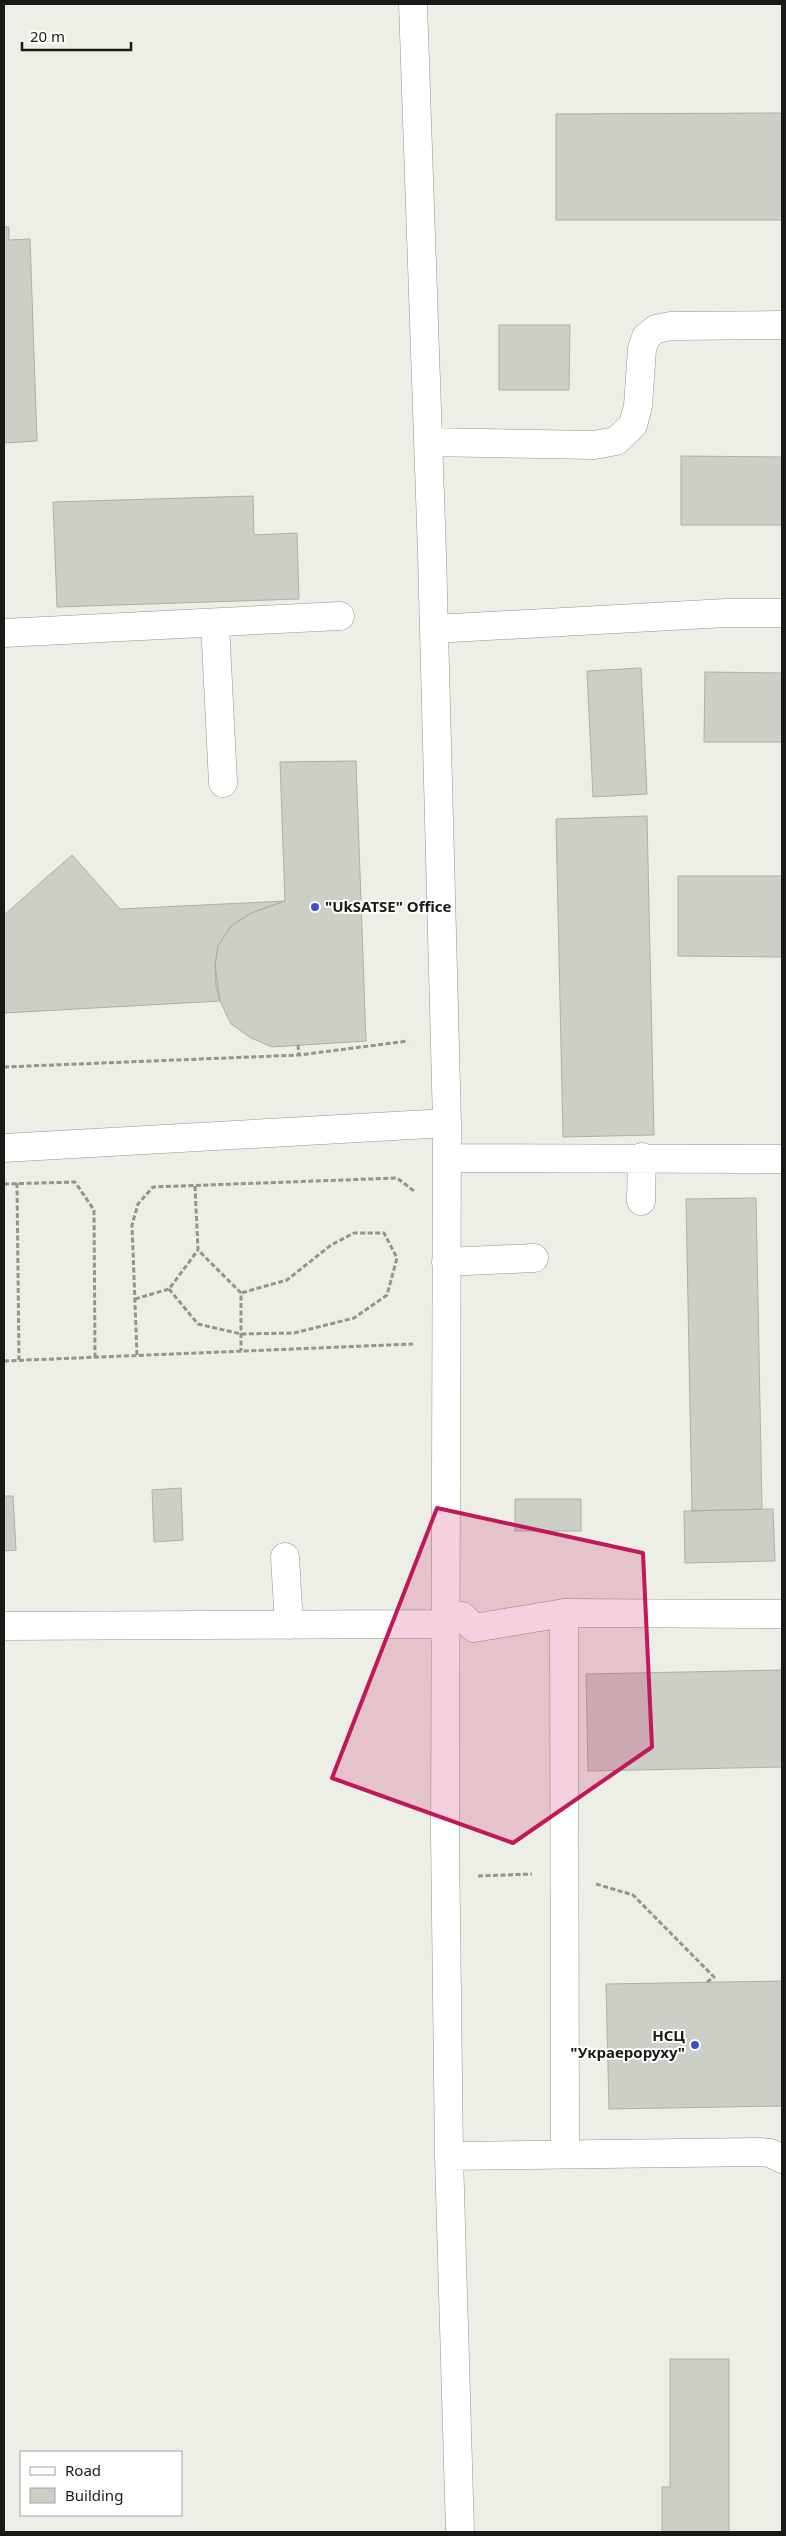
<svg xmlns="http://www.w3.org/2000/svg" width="786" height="2536" font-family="'Noto Sans',sans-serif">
	<rect width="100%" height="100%" fill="#edefe6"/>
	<!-- building -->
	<path fill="#cccfc6" stroke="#adafa7" d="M782,113V220H556V114Z
		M4,227H9V240L30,239L37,441L4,443Z
		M499,325H570L569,390H499Z
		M681,456L782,457V525H681Z
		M253,496L254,535L297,533L299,599L57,607L53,502Z
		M641,668L647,794L593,797L587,671Z
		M705,672L782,673V742H704Z
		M356,761L366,1041L272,1047L251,1038L231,1024L220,1001L216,987L215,965L218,946L231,926L251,913L285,901L280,762Z
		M647,816L654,1135L563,1137L556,819Z
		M72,855L120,909L285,901L251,913L231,926L218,946L215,965L220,1001L4,1013V915Z
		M678,876H782V957L678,956Z
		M756,1198L762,1509L692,1511L686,1199Z
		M181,1488L183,1540L154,1542L152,1490Z
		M4,1496H13L16,1550L4,1551Z
		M515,1499H581V1531H515Z
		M773,1509L775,1561L685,1563L684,1511Z
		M782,1670V1767L588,1771L586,1674Z
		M782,1981V2106L609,2109L606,1984Z
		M670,2359H729V2532H662V2487H670Z"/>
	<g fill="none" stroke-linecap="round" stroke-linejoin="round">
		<defs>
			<path id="minor" d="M413,4L432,554L447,1123L445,1837L449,2156L460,2532
				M428,442L594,445L616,441L633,425L638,406L642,349L646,337L656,329L671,326L782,325
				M215,623L223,783
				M434,629L726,613H782
				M4,633L340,616
				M4,1148L447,1123
				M447,1158L782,1159
				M641,1201L642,1157
				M446,1262L534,1258
				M285,1557L289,1625
				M564,1613L565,2153
				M4,1626L444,1624L462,1616L474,1628L564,1613L782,1614
				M449,2156L759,2152L770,2153L782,2159"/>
		</defs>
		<!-- minor casing -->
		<use href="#minor" stroke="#91948c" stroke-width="29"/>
		<!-- path -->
		<path stroke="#92948d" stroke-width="3" stroke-dasharray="5 2.5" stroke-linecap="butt" d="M298,1045L299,1055
			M4,1067L299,1055L408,1041
			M17,1183L19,1360
			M4,1184L75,1182L94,1210L95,1357
			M195,1186L198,1250L241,1293V1351
			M169,1289L198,1324L241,1334L294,1333L354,1318L387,1295L397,1258L384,1233H354L331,1245L287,1280L241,1293
			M135,1299L169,1289L198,1250
			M137,1355L132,1225L138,1204L153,1187L397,1178L414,1191
			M4,1361L413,1344
			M478,1876L532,1874
			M596,1884L633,1895L714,1977L707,1982"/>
		<!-- minor -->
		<use href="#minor" stroke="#fff" stroke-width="28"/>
	</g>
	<!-- marked area -->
	<path fill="#c2185b" fill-opacity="0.2" stroke="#c2185b" stroke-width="4" stroke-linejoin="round" d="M437,1508L643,1553L652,1747L513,1843L332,1778Z"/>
	<!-- markers -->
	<g fill="#3953c5" stroke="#fff" stroke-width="2">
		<circle cx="315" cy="907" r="5"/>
		<circle cx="695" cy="2045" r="5"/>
	</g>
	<g text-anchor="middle" stroke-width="4" stroke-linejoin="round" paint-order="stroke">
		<!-- poi labels -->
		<g font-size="15" font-weight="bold" fill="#191a17" stroke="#fff" text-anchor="start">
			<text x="325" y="912">"UkSATSE" Office</text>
			<text x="685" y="2041" text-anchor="end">НСЦ<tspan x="685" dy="17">"Украероруху"</tspan></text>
		</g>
	</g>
	<!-- border -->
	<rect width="786" height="2536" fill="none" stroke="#191a17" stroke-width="10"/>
	<!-- legend -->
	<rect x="20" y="2451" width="162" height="65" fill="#ffffff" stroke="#a3a3a2"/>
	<rect x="30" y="2467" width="25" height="8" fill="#ffffff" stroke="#a3a3a2"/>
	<text x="65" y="2476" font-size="15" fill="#191a17">Road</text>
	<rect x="30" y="2488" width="25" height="15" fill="#cccfc6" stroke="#a3a3a2"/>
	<text x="65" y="2501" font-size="15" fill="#191a17">Building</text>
	<!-- scale -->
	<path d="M22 42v8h109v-8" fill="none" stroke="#191a17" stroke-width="2.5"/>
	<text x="30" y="42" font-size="15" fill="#191a17" stroke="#ffffff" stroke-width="4" paint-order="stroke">20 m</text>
</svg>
